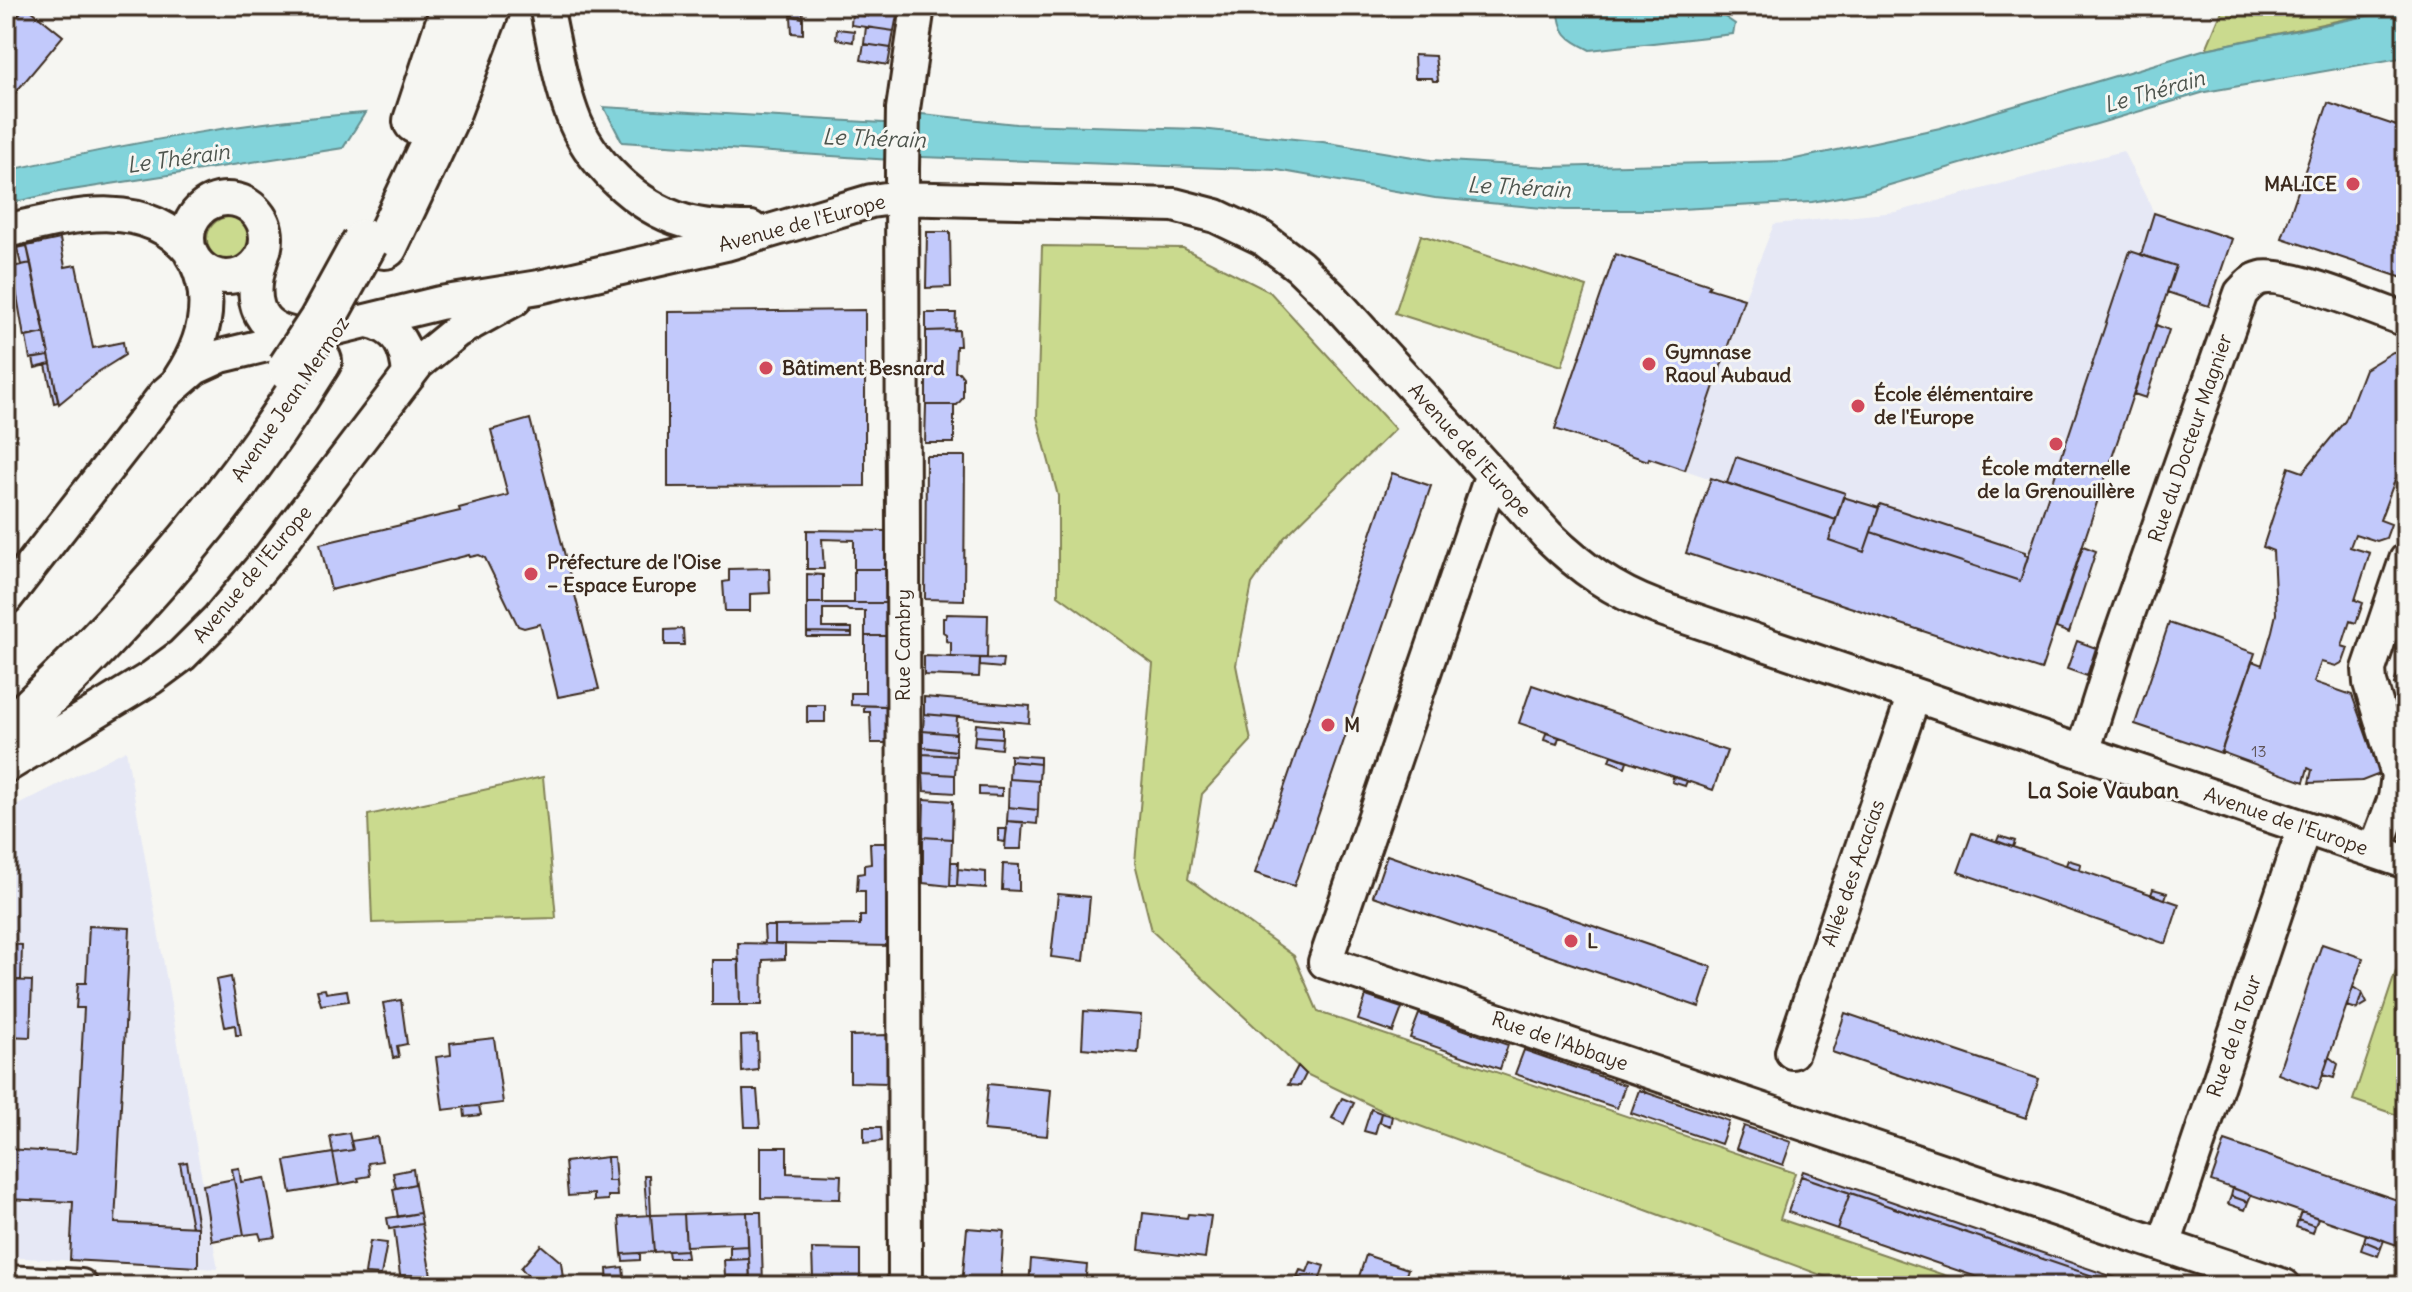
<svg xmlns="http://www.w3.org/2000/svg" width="2412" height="1292" font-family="Delius,sans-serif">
	<rect width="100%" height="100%" fill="#f6f6f2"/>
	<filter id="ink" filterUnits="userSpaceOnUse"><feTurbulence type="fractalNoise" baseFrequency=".0125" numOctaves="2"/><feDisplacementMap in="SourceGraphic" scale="16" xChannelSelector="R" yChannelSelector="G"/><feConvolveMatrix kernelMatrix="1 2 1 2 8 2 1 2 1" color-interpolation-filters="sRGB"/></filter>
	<g filter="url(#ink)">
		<!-- built -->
		<path fill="#e6e8f5" d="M2123,151L2154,213L2141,254L2176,266L2157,325L2169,330L2146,398L2133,394L2083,546L2096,551L2069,633L2056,628L2041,670L1686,553L1711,479L1685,470L1744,299L1774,224L1896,212Z
			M126,750L218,1269L6,1257V811Z"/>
		<!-- green -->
		<path fill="#cada8e" stroke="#828256" stroke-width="2" d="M2224,6H2406L2206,49Z
			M207 239a22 22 0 1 1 44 0a22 22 0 1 1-44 0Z
			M1421,235L1587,287L1562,366L1395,313Z
			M1042,246L1183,248L1270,292L1395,429L1284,538L1252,584L1236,665L1251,741L1202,794L1188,879L1294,956L1318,1012L1795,1173L1780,1219L1976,1286H1834L1837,1281L1393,1116L1306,1074L1152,931L1135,863L1153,664L1058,595V496L1037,417Z
			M543,777L556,918L372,923L368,815Z
			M2404,947H2406V1118L2353,1100Z"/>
		<!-- water -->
		<path fill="#82d3da" stroke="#668f8f" stroke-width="2" d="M1558,6H1709L1735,24L1733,34L1590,50C1566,38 1560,34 1558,6Z
			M2406,8V57L2205,92L1866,192L1812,202L1661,210H1565L1435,198L1277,170L921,157H899L891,160L622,142L604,107L901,124L922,114L1016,124L1201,129L1323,142L1431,160L1549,167L1786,161L1940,128L2206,49Z
			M365,113L343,148L59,192L6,204V171C124,144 244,121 365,113Z"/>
		<!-- building -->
		<path fill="#c2c9fb" stroke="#3b2a1e" stroke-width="2" d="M26,6L63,36L6,104V29Z
			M790,6H802L803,18L791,16Z
			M846,6H899L897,15L846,8Z
			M867,11L897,15L894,31L851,25L852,14L867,16Z
			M791,16L803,18V34L792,33Z
			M866,27L894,31L891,48L864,44Z
			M837,29L854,31L853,42L836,39Z
			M864,44L891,48L888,65L861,60Z
			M1414,55L1435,56L1438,81H1433L1432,78H1415Z
			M2328,103L2406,129V279L2282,238Z
			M2154,213L2232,239L2209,306L2167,292L2176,266L2141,255Z
			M927,232H950L951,287L926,288Z
			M60,239L65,267L76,265L93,348L123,342L125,355L98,372L59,404L27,246Z
			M27,246L31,263L21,265L17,248Z
			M2130,251L2176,266L2041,670L1686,553L1711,478L1836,520L1829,540L1864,552L1871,532L2020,581Z
			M1615,254L1710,285L1708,288L1744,299L1685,470L1649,458L1648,461L1555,429Z
			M31,263L45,333L24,337L12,267Z
			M865,310V486L668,487V312Z
			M926,313H956L955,330L926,331Z
			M2156,325L2169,330L2146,398L2134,394Z
			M959,330L960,346H956L955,372H959L963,377V398L957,405H926V331Z
			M45,333L49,356L30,359L26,337Z
			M2406,351V453L2403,459L2406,460V475L2395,480L2380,520L2391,524L2386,538L2377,541L2355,534L2350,547L2370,553L2355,600L2363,603L2356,623L2350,621L2342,646L2348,648L2343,662L2336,666L2321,662L2314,682L2352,695L2380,774L2362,781L2309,783L2312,770L2308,768L2304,782L2221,752L2252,661L2262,665L2272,631L2276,614L2273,551L2263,547L2289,467L2303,472L2345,421L2365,369L2393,352Z
			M49,356L51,364L35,368L33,358Z
			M51,364L58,402L54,403L46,365Z
			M926,405H954V443H925Z
			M530,419L599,689L558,697L540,624L524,628L518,626L485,558L479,555L470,557L469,555L331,590L320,544L460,511L459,508L508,495L491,430Z
			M926,456H965L964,600L925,599Z
			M1736,457L1845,493L1836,520L1727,483Z
			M1392,473L1431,486L1294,886L1255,873Z
			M1843,497L1879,508L1864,552L1829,540Z
			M1880,504L2025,552V555L2028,556L2020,581L1871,532Z
			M807,530L890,531L889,569H854V540L822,539L824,569H807Z
			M2083,546L2096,551L2069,633L2056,628Z
			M769,568L770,593L750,594V611H725L723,582L729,581V569Z
			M854,569H889V603H854Z
			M807,574L823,575V603H807Z
			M807,603H889V636H865V611H849L846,609H823V628H852V633L807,632Z
			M947,614L988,615L987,658L951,657V642L946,641V634L943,632V618H946Z
			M2169,623L2255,653L2221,753L2135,724Z
			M683,629L684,645H665V630Z
			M807,632L852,633V637H807Z
			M865,636H889V706L851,705V693H865Z
			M2077,641L2096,648L2087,676L2067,669Z
			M924,656L980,658L979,677L924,675Z
			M980,658L1003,659L1002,668L980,666Z
			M2400,666L2406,668L2404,687L2394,684Z
			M1532,685L1727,751L1713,790L1519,723Z
			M924,697L1030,706L1029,723L924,714Z
			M807,705H825V722H807Z
			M864,706H889L888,743H871L870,712H864Z
			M924,714L957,717L956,734L923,731Z
			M976,724L1002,727V738L975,736Z
			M923,731L956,734V751L923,747Z
			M1546,733L1559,737L1557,744L1544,740Z
			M975,736L1002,738L1001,749L974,746Z
			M923,747L956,751V756L923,754Z
			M923,754L956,756L955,775L923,773Z
			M1010,755L1040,757V764L1010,761Z
			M1611,755L1627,761L1625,767L1609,761Z
			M1010,761L1040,764L1039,781L1009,779Z
			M923,773L955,775V793L924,791Z
			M1673,777L1687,781L1685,786L1672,782Z
			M1009,779L1039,781L1038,810L1008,807Z
			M979,787L1002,788V796L979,795Z
			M924,799L953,801L952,839L923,837Z
			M1008,807L1038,810L1037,824L1007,821Z
			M1007,821L1023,822L1021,849H1005Z
			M998,829H1007L1005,842L998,841Z
			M1972,833L2179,904L2166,944L1958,872Z
			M1999,836L2015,841L2013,847L1997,841Z
			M923,837L952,839L950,886L923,883Z
			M870,843H888L890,946L775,944V926L860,925V916H865V891H857L858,874L864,873V865L871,864Z
			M1387,855L1712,967L1699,1007L1373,896Z
			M2068,860L2081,864L2080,870L2066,865Z
			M951,862H958L957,886H950Z
			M1003,864L1019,865V891L1002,890Z
			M958,869L986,872V888L957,886Z
			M2153,889L2167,893L2165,899L2151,895Z
			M1058,894L1090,897L1084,961L1051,957Z
			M89,926L130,928L115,1223L198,1227V1267L70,1260L73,1202L6,1199V1149L76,1153L84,1008H76L78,983H86Z
			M764,926H775V944H765Z
			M738,943L785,944V959L763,960L762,1005H740Z
			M6,944L22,945L21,980H6Z
			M2322,944L2363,958L2318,1089L2278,1074Z
			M712,960H739L740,1005H712Z
			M231,977L236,1004L241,1035H236L235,1025L225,1027L216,980Z
			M6,980L32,981L30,1037L6,1036Z
			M2353,987L2362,993L2357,1009L2347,1006Z
			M325,989L326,993L347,990L349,1001L321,1005L317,990Z
			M2362,993L2367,1003L2357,1009L2360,1000Z
			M1366,996L1402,1008L1393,1032L1358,1020Z
			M401,1000L407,1044L397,1046L399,1057L393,1058L383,1003Z
			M1084,1011L1141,1015L1138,1053L1082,1048Z
			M1845,1013L2039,1079L2026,1118L1832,1052Z
			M1419,1014L1508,1045L1500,1069L1410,1038Z
			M757,1035L758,1070L742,1072L741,1036Z
			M888,1035L887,1083L850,1082V1036Z
			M494,1038L503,1103L443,1110L436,1057L451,1055L450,1043Z
			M1524,1050L1625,1085L1617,1108L1515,1074Z
			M2329,1057L2338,1064L2334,1078L2323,1075Z
			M1298,1066L1306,1074L1300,1086L1288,1085Z
			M988,1084L1051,1090L1047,1136L984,1130Z
			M743,1090H757L760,1127H745Z
			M1639,1090L1729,1121L1721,1144L1631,1113Z
			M1342,1098L1354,1103L1344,1124L1332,1118Z
			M479,1106L481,1115L465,1117L464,1107Z
			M1371,1109L1381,1113L1375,1134L1364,1131Z
			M1381,1113L1392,1116L1390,1126L1379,1122Z
			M1744,1126L1791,1142L1783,1165L1736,1149Z
			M864,1127H881L882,1141L864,1143Z
			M349,1133L353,1150L333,1153L330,1136Z
			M377,1137L382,1161L368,1163L370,1176L358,1178L359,1181L339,1185L333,1153L353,1150L351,1141Z
			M2225,1141L2406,1203V1248L2211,1181Z
			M761,1147H787V1173L841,1175L840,1199L761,1198Z
			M333,1153L339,1185L291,1193L285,1161Z
			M607,1157L608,1181H616L617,1196H608V1200L594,1201V1194L568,1196L565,1162Z
			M607,1157H614L616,1181H608Z
			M187,1162L198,1227H192L180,1163Z
			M239,1168L241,1182L265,1178L276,1237L261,1239L259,1233L244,1235L232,1169Z
			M413,1169L415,1184L396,1188L393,1173Z
			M1803,1171L2004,1240L2140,1286H2122L1801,1176Z
			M644,1175H649L651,1215H647Z
			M1801,1176L1850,1193L1837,1229L1788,1212Z
			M234,1179L244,1235L212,1241L203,1185Z
			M415,1184L420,1213L398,1217L393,1189Z
			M2233,1188L2251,1195L2248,1202L2231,1196Z
			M1850,1193L1859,1196L2122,1286H2003L1904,1252L1837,1229Z
			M2231,1196L2248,1202L2245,1210L2228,1204Z
			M747,1212H761L763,1286H750Z
			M747,1212L748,1246L730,1247V1244L686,1246L684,1214Z
			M2301,1212L2318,1218L2315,1226L2298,1220Z
			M420,1213L422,1224L389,1229L387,1218Z
			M1143,1213L1187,1218L1188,1214L1211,1216L1205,1258L1139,1250Z
			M684,1214L686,1250L654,1252L651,1215Z
			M651,1215L654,1252L622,1254L619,1217Z
			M2298,1220L2315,1226L2313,1233L2296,1227Z
			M422,1224L431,1276L400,1275L394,1228Z
			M967,1228L1004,1231L1000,1286L962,1285Z
			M2366,1234L2384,1240L2381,1248L2364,1241Z
			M370,1241L387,1243L381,1275L365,1274Z
			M2364,1241L2381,1248L2378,1256L2361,1250Z
			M541,1245L561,1262L564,1286H537L521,1268Z
			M748,1246L749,1259L730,1260V1247Z
			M812,1249L860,1250V1281L813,1279Z
			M686,1250L687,1258H669L668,1251Z
			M640,1253V1260L623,1261L622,1254Z
			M1366,1255L1408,1269L1402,1286H1356Z
			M749,1259L750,1277L725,1276L724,1260Z
			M1031,1259L1087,1265L1085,1286H1029Z
			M1311,1262L1324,1266L1318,1284L1297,1277L1300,1270L1307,1272Z
			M623,1267L625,1286H608L607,1269Z
			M725,1276L750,1277V1286H726Z
			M1297,1277L1318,1284L1323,1286H1294Z
			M781,1278L798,1280L797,1286H780Z"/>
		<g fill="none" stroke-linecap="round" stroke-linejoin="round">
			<defs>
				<path id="minor" d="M546,6C554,42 559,79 572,114C588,160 636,207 684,221C705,227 729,228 751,228
					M188 238a39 39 0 1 1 78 0a39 39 0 1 1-78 0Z
					M6,231C66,217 144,194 190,251
					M262,257C250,293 251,329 298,335
					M368,321C398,327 407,347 409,375
					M180,378C203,343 215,302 196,262
					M1492,474L1325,962L2284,1286
					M6,598L165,394L195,368L221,356L440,303L539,287L726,244L871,201L893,198L1174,205L1216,216L1262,238L1299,266L1334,300L1548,536C1581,568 1613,591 1656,607L2406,862
					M2083,752L2117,645L2241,293C2247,287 2252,280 2261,278C2284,271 2378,310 2406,320
					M6,766L151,678L182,655L218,619L270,557L418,363L457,331L515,299
					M2375,851L2395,798L2398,775L2370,683L2369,669L2406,560
					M1792,1052L1914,695
					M2164,1245L2304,828
					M6,1282L81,1286
					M905,1286L902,169L903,109L918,6"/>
				<path id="secondary" d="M416,121L454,6
					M385,246L446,117L488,6
					M6,734C125,624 234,499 319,361"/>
			</defs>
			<!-- minor casing -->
			<use href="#minor" stroke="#3b2a1e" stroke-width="38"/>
			<!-- secondary casing -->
			<use href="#secondary" stroke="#3b2a1e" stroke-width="50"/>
			<!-- minor -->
			<use href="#minor" stroke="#f6f6f2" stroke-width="32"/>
			<!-- secondary -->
			<use href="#secondary" stroke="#f6f6f2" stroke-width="44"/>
			<defs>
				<path id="secondary-bridge" d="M290,369L321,322L365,242"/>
			</defs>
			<!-- secondary-bridge casing -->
			<use href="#secondary-bridge" stroke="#3b2a1e" stroke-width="50" stroke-linecap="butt"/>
			<!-- secondary-bridge -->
			<use href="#secondary-bridge" stroke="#f6f6f2" stroke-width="44"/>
		</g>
	</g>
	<!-- markers -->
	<g fill="#d1495b" stroke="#f6f6f2" stroke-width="3">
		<circle cx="2353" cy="184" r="8"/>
		<circle cx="1649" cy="364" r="8"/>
		<circle cx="766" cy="368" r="8"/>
		<circle cx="1858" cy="406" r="8"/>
		<circle cx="2056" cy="444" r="8"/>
		<circle cx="531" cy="574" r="8"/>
		<circle cx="1328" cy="725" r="8"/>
		<circle cx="1571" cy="941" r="8"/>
	</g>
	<g text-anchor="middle" stroke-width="6" stroke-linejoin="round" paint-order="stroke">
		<!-- number labels -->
		<g font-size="16" fill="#5d5255">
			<text x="2259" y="757">13</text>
		</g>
		<!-- poi labels -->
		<g font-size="20" font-weight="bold" fill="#3b2a1e" stroke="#f6f6f2" text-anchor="start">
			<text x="2337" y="191" text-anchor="end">MALICE</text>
			<text x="1665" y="359">Gymnase<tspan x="1665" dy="23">Raoul Aubaud</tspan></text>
			<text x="782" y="375">Bâtiment Besnard</text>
			<text x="1874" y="401">École élémentaire<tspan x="1874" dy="23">de l'Europe</tspan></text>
			<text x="2056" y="475" text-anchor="middle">École maternelle<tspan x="2056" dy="23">de la Grenouillère</tspan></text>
			<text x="547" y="569">Préfecture de l'Oise<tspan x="547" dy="23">– Espace Europe</tspan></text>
			<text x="1344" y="732">M</text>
			<text x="1587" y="948">L</text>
		</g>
		<!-- street labels -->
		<g font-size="20" fill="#3b2a1e" stroke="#f6f6f2">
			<text transform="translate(802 223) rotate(-15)" y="7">Avenue de l'Europe</text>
			<text transform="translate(290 399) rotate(-56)" y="7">Avenue Jean Mermoz</text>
			<text transform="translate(2190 438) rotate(-71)" y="7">Rue du Docteur Magnier</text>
			<text transform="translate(1470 450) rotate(48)" y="7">Avenue de l'Europe</text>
			<text transform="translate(252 574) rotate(-50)" y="7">Avenue de l'Europe</text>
			<text transform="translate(903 645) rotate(-90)" y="7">Rue Cambry</text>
			<text transform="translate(2286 821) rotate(19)" y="7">Avenue de l'Europe</text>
			<text transform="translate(1853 873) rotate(-71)" y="7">Allée des Acacias</text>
			<text transform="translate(2234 1036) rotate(-71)" y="7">Rue de la Tour</text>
			<text transform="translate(1560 1041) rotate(19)" y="7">Rue de l'Abbaye</text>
		</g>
		<!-- water labels -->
		<g font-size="22" font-style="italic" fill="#4d544d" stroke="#f6f6f2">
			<text transform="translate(2154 91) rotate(-16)" y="8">Le Thérain</text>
			<text transform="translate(874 138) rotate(2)" y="8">Le Thérain</text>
			<text transform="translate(178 158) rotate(-8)" y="8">Le Thérain</text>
			<text transform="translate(1519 187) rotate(3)" y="8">Le Thérain</text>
		</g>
		<!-- neighbourhood labels -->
		<g font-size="22" font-weight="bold" fill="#3b2a1e" stroke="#f6f6f2">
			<text x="2103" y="798">La Soie Vauban</text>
		</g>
	</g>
	<!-- margin -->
	<rect width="2412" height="1292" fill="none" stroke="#f6f6f2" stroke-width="32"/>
	<rect x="16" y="16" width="2380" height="1260" fill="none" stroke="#3b2a1e" stroke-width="3" filter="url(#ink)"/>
</svg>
